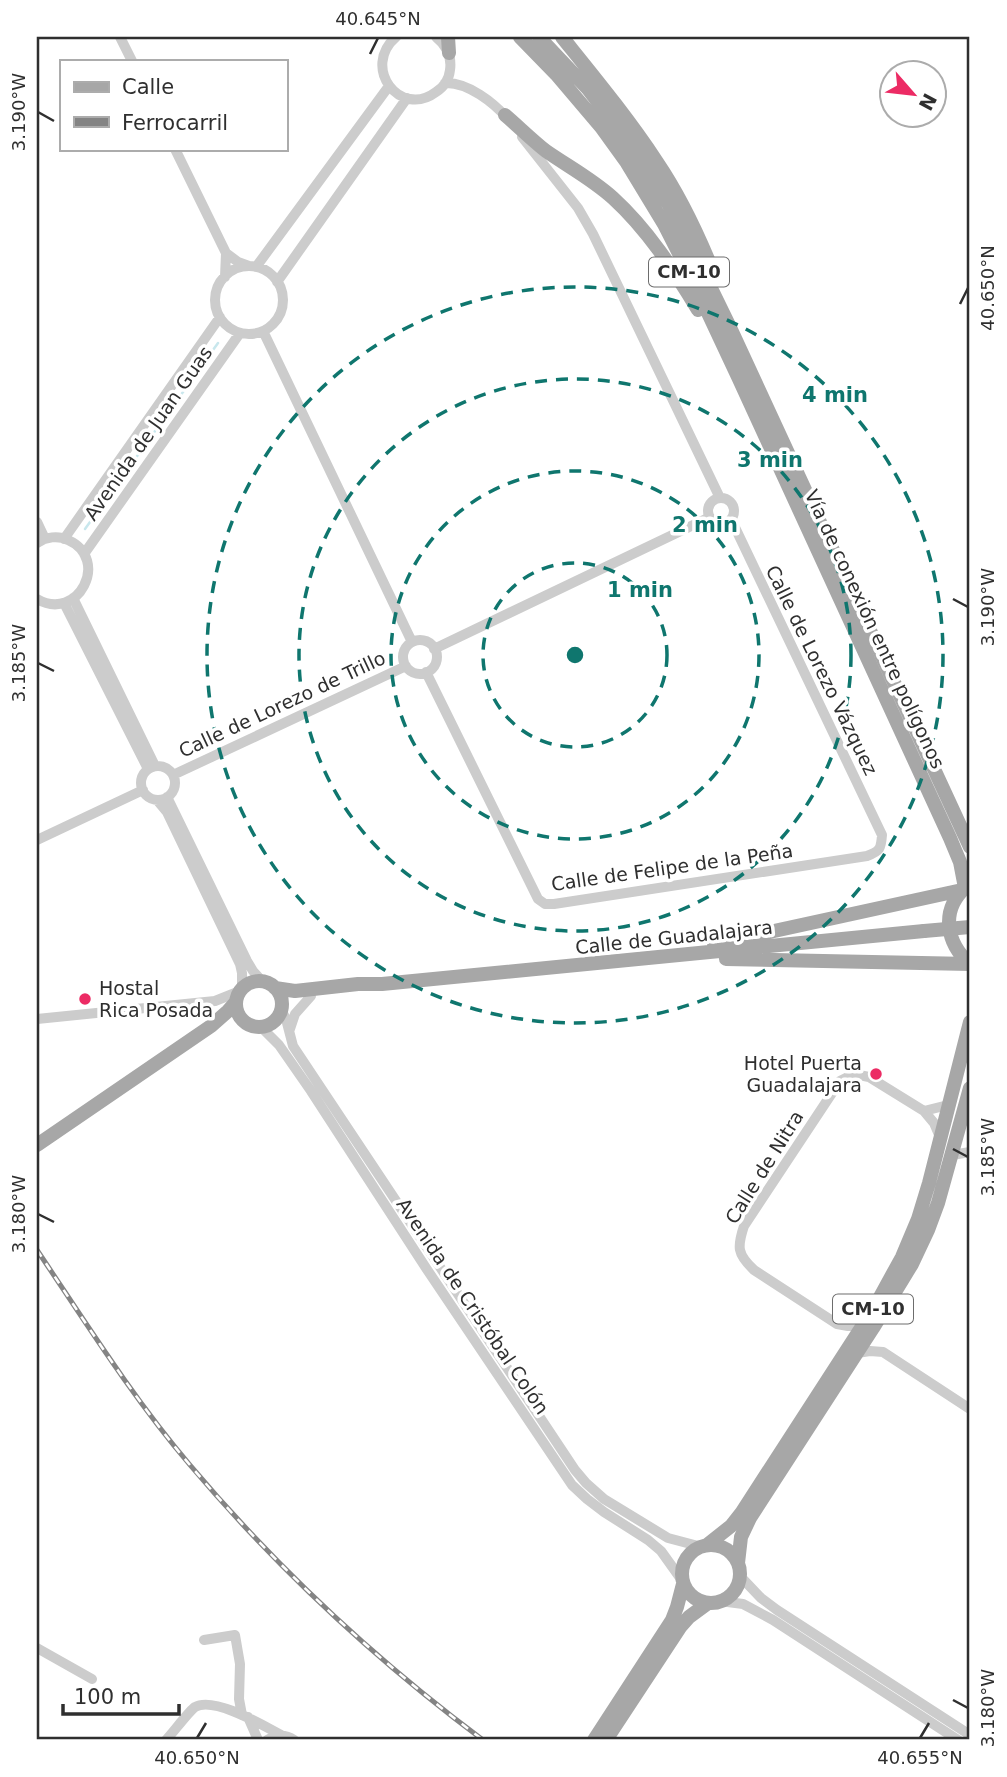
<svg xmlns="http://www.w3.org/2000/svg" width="1007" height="1777" font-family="'DejaVu Sans',sans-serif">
	<rect width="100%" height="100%" fill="#fff"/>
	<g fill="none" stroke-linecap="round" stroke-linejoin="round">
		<!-- stream -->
		<path stroke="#c8e7ed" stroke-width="2.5" d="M85,529L218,343"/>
		<!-- minor -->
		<path stroke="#ccc" stroke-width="10" d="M120,37L132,61
			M396,37C361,67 400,119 436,92C444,87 449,79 450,70C452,56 446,45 436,37
			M445,83C468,82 494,103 508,119
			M522,137L578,208L593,234L720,498
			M175,149L226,253
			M215 300a34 34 0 1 1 68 0a34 34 0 1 1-68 0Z
			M256,267L389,86
			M225,277L226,253L238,262L249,266
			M277,282L407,98
			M263,331L412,642
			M708 511a13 13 0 1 1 26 0a13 13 0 1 1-26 0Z
			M37,522L45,539
			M64,539L220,317
			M37,543C46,537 58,535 68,540C111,559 78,623 37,599
			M84,554L240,333
			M73,598L155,766
			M64,603L148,769
			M403 657a17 17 0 1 1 34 0a17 17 0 1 1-34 0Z
			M434,649L710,517
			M426,672L538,899L545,904H554L867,856C880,851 881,849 882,835L731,519
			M141 783a17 17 0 1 1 34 0a17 17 0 1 1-34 0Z
			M173,775L406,666
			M167,797L247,961L253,971L262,981
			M157,800L167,812L240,964L242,973V988
			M37,840L143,790
			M281,1010L286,1019L293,1046L575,1470L586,1483L604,1499L668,1538L702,1547
			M37,1019L215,1001L240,991
			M261,1027L279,1045L311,1091L426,1268L572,1485L587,1499L604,1512L648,1540L661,1551L681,1579
			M290,1029L295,1014L311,996
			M924,1111L948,1105
			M952,1155L970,1152
			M861,1326H848L837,1324L754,1270C737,1254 737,1247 744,1226L840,1081L854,1074L869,1077L924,1111L934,1123L940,1137
			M857,1353L870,1351L883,1352L970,1409
			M740,1576L761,1598L777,1610L970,1735
			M720,1601L743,1604L773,1620L958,1740
			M204,1640L235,1635L240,1664L239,1699L242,1715
			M37,1648L92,1679
			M248,1717L258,1740
			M166,1740C172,1734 189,1711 195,1707C214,1696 264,1726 281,1735
			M267,1740C276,1735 285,1734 294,1740"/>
		<!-- major -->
		<path stroke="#a7a7a7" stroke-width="14" d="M448,37L449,53
			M520,37L556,74L601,127L627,163L664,224L694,283L739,379L950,838L960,862L965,888
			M539,37L588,89L625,137L669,205L685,235L728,323L970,847
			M562,37C595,78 628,118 657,162C680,196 697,232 712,269
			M505,115C519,127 532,140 546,151C569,167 592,179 613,198C647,229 674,270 698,310
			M966,887C940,910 946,943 970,964
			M714,944L962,890
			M726,959L970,964
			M236 1004a23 23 0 1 1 46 0a23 23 0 1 1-46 0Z
			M275,988L295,991L358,984H382L924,931
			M37,1145L211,1026L228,1011L236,1002
			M707,1545L731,1526L742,1512L874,1308L902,1257L918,1219L929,1183L970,1022
			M682 1574a29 29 0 1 1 58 0a29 29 0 1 1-58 0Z
			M738,1563L741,1537L750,1518L873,1328L912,1264L928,1230L938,1203L970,1088
			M594,1740L672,1620L677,1607L683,1584
			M606,1740L681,1626L689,1617L708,1603"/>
		<defs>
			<path id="rail" d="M37,1250C86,1323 133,1398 190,1465C277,1568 376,1660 483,1740"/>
		</defs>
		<!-- rail casing -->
		<use href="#rail" stroke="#848484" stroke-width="5"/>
		<!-- rail -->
		<use href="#rail" stroke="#fff" stroke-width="2.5" stroke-dasharray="8" stroke-linecap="butt"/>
		<!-- major-bridge -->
		<path stroke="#a7a7a7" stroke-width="14" d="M924,931L970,927"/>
	</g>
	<!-- ticks -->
	<path fill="none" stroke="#2f2f2f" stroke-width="2.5" d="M370,54L378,38M38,112L54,121M960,304L968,288M953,599L968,607M38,663L54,671M953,1149L968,1157M38,1214L54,1222M953,1700L968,1708M197,1738L206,1723M920,1738L929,1723"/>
	<!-- distance rings -->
	<g fill="none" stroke="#0f766e" stroke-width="3.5" stroke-dasharray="12 9">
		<circle cx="575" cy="655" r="92"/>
		<circle cx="575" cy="655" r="184"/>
		<circle cx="575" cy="655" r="276"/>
		<circle cx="575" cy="655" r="368"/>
	</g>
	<!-- markers -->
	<g fill="#ec2b64" stroke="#fff" stroke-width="2.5">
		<circle cx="85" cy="999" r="7"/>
		<circle cx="876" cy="1074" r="7"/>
	</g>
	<g text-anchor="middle" stroke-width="7" stroke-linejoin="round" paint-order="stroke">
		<!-- shield labels -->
		<g fill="#fff" stroke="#6d6d6d" stroke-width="2">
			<rect x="649" y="257.5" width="80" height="29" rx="5"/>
			<rect x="833" y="1294.5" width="80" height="29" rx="5"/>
		</g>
		<g font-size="18" font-weight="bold" fill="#2f2f2f">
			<text x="689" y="278">CM-10</text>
			<text x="873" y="1315">CM-10</text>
		</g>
		<!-- street labels -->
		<g font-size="19" fill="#2f2f2f" stroke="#fff">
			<text transform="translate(148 433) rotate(-55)" y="7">Avenida de Juan Guas</text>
			<text transform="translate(875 629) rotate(65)" y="7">Vía de conexión entre polígonos</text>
			<text transform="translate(822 670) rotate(64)" y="7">Calle de Lorezo Vázquez</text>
			<text transform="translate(282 704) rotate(-25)" y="7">Calle de Lorezo de Trillo</text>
			<text transform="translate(672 867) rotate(-8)" y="7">Calle de Felipe de la Peña</text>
			<text transform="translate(674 937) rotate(-6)" y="7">Calle de Guadalajara</text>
			<text transform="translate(764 1167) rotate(-58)" y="7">Calle de Nitra</text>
			<text transform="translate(473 1306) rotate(56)" y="7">Avenida de Cristóbal Colón</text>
		</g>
		<!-- poi labels -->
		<g font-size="19" fill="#2f2f2f" stroke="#fff" text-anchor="start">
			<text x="99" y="995">Hostal<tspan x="99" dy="22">Rica Posada</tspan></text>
			<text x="862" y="1070" text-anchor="end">Hotel Puerta<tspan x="862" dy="22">Guadalajara</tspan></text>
		</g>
	</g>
	<circle cx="575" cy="655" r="10" fill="#0f766e" stroke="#fff" stroke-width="3.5"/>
	<g font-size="21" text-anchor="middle" font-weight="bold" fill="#0f766e" stroke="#fff" stroke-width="7" stroke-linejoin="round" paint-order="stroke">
		<text x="835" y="402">4 min</text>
		<text x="770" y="467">3 min</text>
		<text x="705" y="532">2 min</text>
		<text x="640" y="597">1 min</text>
	</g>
	<!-- border -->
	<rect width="1007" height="1777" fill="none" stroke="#ffffff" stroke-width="77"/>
	<!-- legend -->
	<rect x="60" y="60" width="228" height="91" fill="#ffffff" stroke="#acacac" stroke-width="2"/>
	<rect x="74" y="82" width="35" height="10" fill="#a7a7a7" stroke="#acacac" stroke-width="2"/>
	<text x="122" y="94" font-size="21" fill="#2f2f2f">Calle</text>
	<rect x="74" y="117" width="35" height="10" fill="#848484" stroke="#acacac" stroke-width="2"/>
	<text x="122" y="130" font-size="21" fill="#2f2f2f">Ferrocarril</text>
	<!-- north arrow -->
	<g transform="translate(913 94) rotate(118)"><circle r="33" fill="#ffffff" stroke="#acacac" stroke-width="2"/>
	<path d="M0-5L12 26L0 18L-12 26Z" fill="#ec2b64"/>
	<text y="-10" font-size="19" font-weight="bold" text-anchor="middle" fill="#2f2f2f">N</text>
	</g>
	<!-- scale -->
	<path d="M63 1704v10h116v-10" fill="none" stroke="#2f2f2f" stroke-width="3.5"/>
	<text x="74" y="1704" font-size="21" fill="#2f2f2f" stroke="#ffffff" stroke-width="5" paint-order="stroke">100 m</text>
	<rect x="38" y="38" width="930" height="1700" fill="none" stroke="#2f2f2f" stroke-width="2.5"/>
	<g font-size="18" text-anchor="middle" fill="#2f2f2f">
		<text x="378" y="25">40.645°N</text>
		<text transform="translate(19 112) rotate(-90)" y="6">3.190°W</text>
		<text transform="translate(988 288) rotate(-90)" y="6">40.650°N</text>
		<text transform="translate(988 607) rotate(-90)" y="6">3.190°W</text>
		<text transform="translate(19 663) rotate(-90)" y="6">3.185°W</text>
		<text transform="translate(988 1157) rotate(-90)" y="6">3.185°W</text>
		<text transform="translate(19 1214) rotate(-90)" y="6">3.180°W</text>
		<text transform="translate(988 1708) rotate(-90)" y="6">3.180°W</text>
		<text x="197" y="1764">40.650°N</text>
		<text x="920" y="1764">40.655°N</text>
	</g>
</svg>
